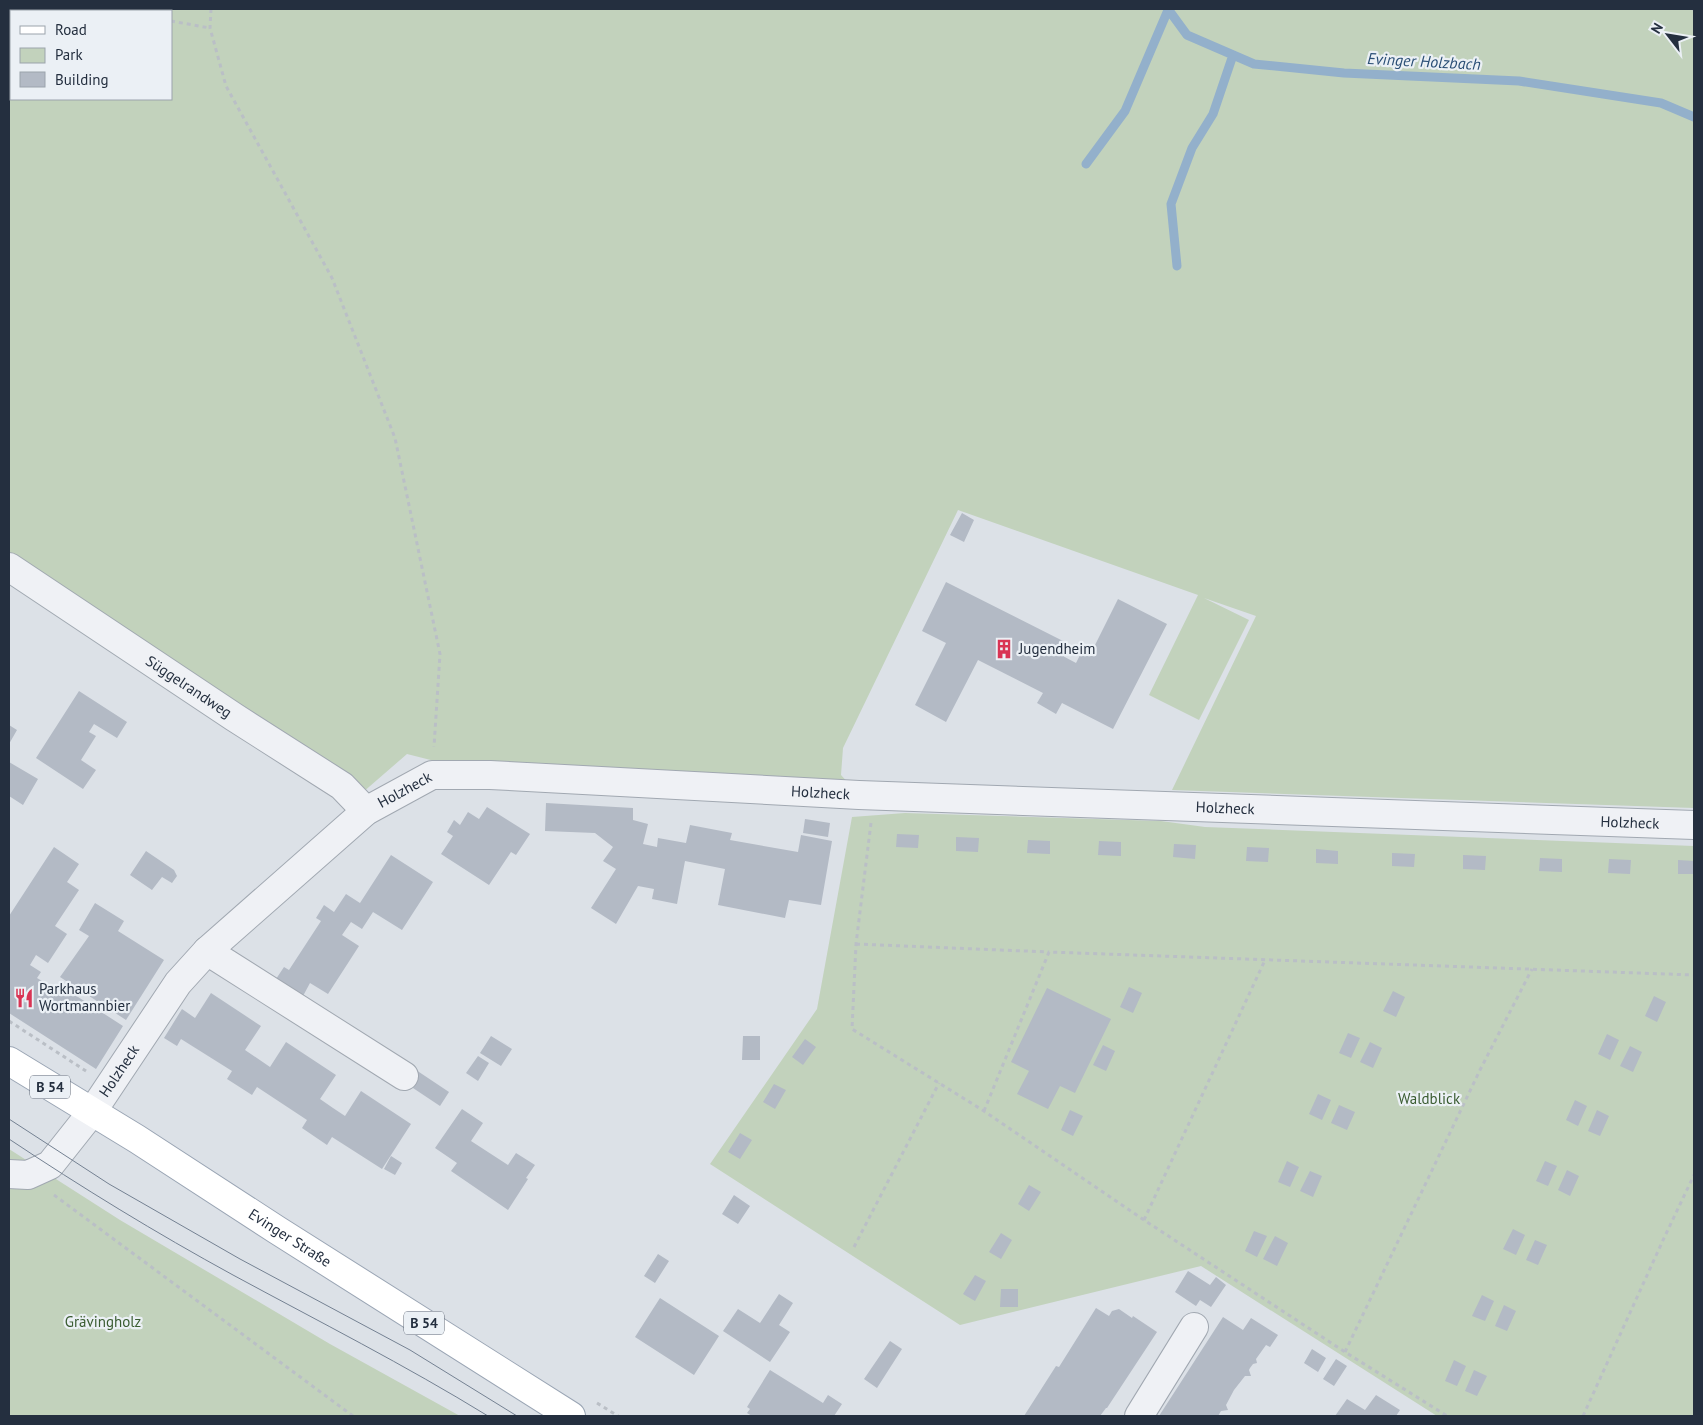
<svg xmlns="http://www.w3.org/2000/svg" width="1703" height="1425" font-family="'PT Sans',sans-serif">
	<rect width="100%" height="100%" fill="#dce1e7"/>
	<!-- green -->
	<path fill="#c2d2bc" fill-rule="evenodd" d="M9,9H1694V808L1172,790L1256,616L1204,598L1249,620L1199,720L1149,695L1198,595L958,510L843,748L841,775L859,795L490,775L407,754L362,793L9,554ZM11,11H171V99H11Z
		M905,813L1161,821L1205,827L1694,846V1416H1437L1201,1266L960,1325L710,1164L817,1009L852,817Z
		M9,1149L120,1220L330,1344L460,1416H9Z"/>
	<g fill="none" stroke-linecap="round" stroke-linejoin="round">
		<!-- stream -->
		<path stroke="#93b0cb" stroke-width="9" d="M1168,9L1187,35L1254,64L1344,73L1519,81L1661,103L1694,117
			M1086,164L1125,111L1168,10
			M1177,266L1171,204L1192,148L1213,114L1233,55"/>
	</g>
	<!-- building -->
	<path fill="#b3bac5" d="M962,513L974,520L964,542L950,535Z
		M946,582L1067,643L1061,655L1076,663L1083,649L1091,653L1118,599L1167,624L1113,729L1062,703L1056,714L1037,703L1043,693L978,660L946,722L915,705L946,643L922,631Z
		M79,691L127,722L117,738L94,724L89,732L96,736L81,760L96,770L83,789L36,758Z
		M9,725L17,730L9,744Z
		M9,762L38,779L23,805L9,796Z
		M546,803L633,808V820L648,824L643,844L657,847L658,838L686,843L690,825L732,833L730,840L798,852L801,835L832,841L821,905L789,900L785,918L718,905L725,869L685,861L677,904L652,899L654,889L638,886L616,924L591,908L616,869L603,861L613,847L595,833L545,831Z
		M487,807L530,834L516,855L511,852L489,885L441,854L453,836L447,832L454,820L460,825L468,812L479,819Z
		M805,819L830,823L828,837L803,833Z
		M897,834L919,835L918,848L896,847Z
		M956,837L979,838L978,852L956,851Z
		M1028,840L1050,841V854L1027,853Z
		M1099,841L1121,842V856L1098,855Z
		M1174,844L1196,845L1195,859L1173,857Z
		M54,847L79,864L67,882L79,890L55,926L67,934L48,963L36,955L30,965L41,972L37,978L57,990L61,986L123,1026L96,1069L9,1013V916Z
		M1247,847L1269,848L1268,862L1246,861Z
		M1316,849L1338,851V864L1316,863Z
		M146,851L174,870L177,876L172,883L162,877L152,890L130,875Z
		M1392,853L1415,854L1414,867L1392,866Z
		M391,855L433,882L402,930L373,912L362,929L351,922L342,935L359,946L328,994L310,983L303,996L276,979L284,967L289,970L321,921L316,918L324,905L334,912L346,894L360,903Z
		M1463,855L1486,856L1485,870L1463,869Z
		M1540,858L1562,859V872L1539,871Z
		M1609,859L1631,860L1630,874L1608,873Z
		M1678,860L1694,861V874H1678Z
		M95,903L124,921L118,931L164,960L126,1020L60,977L89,936L79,930Z
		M1129,987L1142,993L1133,1013L1120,1007Z
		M1047,988L1111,1019L1075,1093L1060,1086L1048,1109L1017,1094L1029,1071L1011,1062Z
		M1393,991L1405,997L1396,1017L1383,1011Z
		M211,993L261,1026L245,1050L270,1067L286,1042L336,1075L320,1099L333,1108L345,1116L361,1091L411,1124L382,1169L332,1137L327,1145L302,1128L307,1120L257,1087L252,1095L227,1079L232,1071L181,1039L177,1046L164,1038L182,1009L195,1018Z
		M1654,996L1666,1002L1657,1022L1645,1016Z
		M1348,1033L1360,1038L1351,1058L1339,1053Z
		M1607,1034L1619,1040L1610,1060L1598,1054Z
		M491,1036L512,1049L501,1066L480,1053Z
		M743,1036H760V1060H742Z
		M805,1039L816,1047L803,1065L792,1057Z
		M1370,1042L1382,1048L1373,1068L1360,1062Z
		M1103,1045L1115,1051L1106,1071L1093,1065Z
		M1630,1046L1642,1052L1633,1072L1620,1066Z
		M478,1056L489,1063L478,1081L466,1073Z
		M416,1070L449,1092L440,1106L407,1084Z
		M774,1084L786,1090L775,1109L763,1102Z
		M1318,1094L1331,1100L1322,1120L1309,1114Z
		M1575,1100L1587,1106L1578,1126L1566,1120Z
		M1339,1105L1355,1112L1347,1130L1331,1123Z
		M462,1109L483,1123L471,1141L508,1165L516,1153L535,1165L526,1178L528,1179L508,1210L451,1171L457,1163L435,1148Z
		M1070,1110L1083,1116L1073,1136L1061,1130Z
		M1597,1110L1609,1116L1600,1136L1588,1131Z
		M740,1133L752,1140L740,1159L728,1152Z
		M391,1156L402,1163L395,1175L384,1169Z
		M1287,1161L1299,1167L1290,1187L1278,1182Z
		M1545,1161L1557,1166L1548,1186L1536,1181Z
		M1567,1170L1579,1176L1570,1196L1558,1190Z
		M1310,1171L1322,1176L1313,1197L1300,1191Z
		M1029,1185L1041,1192L1029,1211L1018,1204Z
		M734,1195L750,1206L738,1224L722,1214Z
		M1513,1229L1525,1235L1516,1255L1503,1249Z
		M1254,1231L1267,1236L1257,1257L1245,1251Z
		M1001,1233L1012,1240L1001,1259L989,1252Z
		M1275,1236L1288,1243L1277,1266L1263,1259Z
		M1535,1240L1547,1245L1538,1265L1526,1260Z
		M658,1254L669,1261L655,1283L644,1276Z
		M1188,1271L1210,1285L1216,1277L1226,1285L1211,1307L1200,1300L1196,1306L1175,1292Z
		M975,1275L986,1281L975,1301L963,1294Z
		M1001,1289H1018V1307H1000Z
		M779,1294L793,1303L779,1325L790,1332L770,1362L723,1331L738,1309L760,1323Z
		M1482,1295L1494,1301L1485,1321L1472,1316Z
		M660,1298L719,1336L694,1375L635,1337Z
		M1504,1305L1516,1311L1507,1331L1495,1326Z
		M1096,1308L1109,1316L1112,1311L1119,1309L1132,1318L1133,1316L1157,1332L1107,1408H1106L1100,1416H1024L1056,1366L1059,1367Z
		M1223,1317L1243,1330L1251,1318L1278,1335L1270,1347L1266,1345L1256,1359L1257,1363L1253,1364L1250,1368L1249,1370L1251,1376H1245L1234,1390L1226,1405L1228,1410L1221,1411L1218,1416H1159Z
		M890,1341L902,1349L877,1388L864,1379Z
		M1312,1349L1326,1358L1318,1372L1304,1363Z
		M1336,1359L1347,1366L1334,1386L1323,1379Z
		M1454,1360L1466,1366L1457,1386L1445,1381Z
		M770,1370L823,1403L828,1395L842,1404L834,1416H752L747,1413L750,1409L747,1407Z
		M1474,1370L1487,1376L1477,1396L1465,1391Z
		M1376,1395L1400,1410L1396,1416H1335L1347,1399L1365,1410Z"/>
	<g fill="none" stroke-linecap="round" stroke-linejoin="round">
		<defs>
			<g id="minor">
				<path id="s1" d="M9,567L234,717L342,786L366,811"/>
				<path d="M207,951L404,1076"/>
				<path id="s2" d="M9,1174L28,1175L50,1165L92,1112L178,983L207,951L366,811L432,775H490L859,795L1694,825"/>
				<path d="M1139,1416L1194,1327"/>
			</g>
			<g id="major">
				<path id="s3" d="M9,1061L137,1139L277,1230L571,1416"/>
			</g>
		</defs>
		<!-- minor casing -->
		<use href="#minor" stroke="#a1a8b1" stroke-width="30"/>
		<!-- major casing -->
		<use href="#major" stroke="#9aa5b4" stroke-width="30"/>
		<!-- path -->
		<path stroke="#babfc6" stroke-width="3" stroke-dasharray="4 4" stroke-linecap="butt" d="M102,9L116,11
			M211,9L210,28L226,86L332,278L395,438L440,654L434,747
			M1693,9L1694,10
			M171,21L210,28
			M871,823L856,944L852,1029L984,1111L1144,1220L1345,1352L1447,1416
			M856,944L1049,952
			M9,1021L86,1071
			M984,1111L1049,952L1694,975
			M54,1195L353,1416
			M1144,1220L1265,960
			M854,1247L939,1083
			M1345,1352L1480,1070L1532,969
			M597,1403L618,1416
			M1583,1416L1664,1238L1694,1175"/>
		<!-- minor -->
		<use href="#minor" stroke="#eff1f5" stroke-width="28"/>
		<!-- major -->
		<use href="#major" stroke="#fff" stroke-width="28"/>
		<!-- tram -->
		<path stroke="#748192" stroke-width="1" d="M9,1119L109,1184L240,1259L410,1350L517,1416
			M9,1139C81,1187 156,1233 233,1275C318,1321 405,1365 488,1416"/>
	</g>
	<!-- icons -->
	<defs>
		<symbol id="building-bare" viewBox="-9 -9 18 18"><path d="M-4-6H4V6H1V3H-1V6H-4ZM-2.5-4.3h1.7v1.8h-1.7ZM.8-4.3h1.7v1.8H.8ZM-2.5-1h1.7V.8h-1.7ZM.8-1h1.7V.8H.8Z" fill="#d93454" stroke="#ebf0f5" stroke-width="2.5" paint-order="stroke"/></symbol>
		<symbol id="restaurant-bare" viewBox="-9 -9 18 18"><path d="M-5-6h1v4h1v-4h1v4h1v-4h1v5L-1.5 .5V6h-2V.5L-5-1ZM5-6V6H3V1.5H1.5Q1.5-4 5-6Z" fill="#d93454" stroke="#ebf0f5" stroke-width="2.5" paint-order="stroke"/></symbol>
	</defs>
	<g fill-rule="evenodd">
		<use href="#building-bare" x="990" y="635" width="28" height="28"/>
		<use href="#restaurant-bare" x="10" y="984" width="28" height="28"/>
	</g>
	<g text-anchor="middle" stroke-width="4.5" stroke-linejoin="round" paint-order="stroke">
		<!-- shield labels -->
		<g fill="#ebf0f5" stroke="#606976" stroke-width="1">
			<rect x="30" y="1075.5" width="40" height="23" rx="4"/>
			<rect x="404" y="1311.5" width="40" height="23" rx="4"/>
		</g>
		<g font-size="14" font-weight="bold" fill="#242f3f">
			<text x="50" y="1092">B 54</text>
			<text x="424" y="1328">B 54</text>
		</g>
		<!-- poi labels -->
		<g font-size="15" fill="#242f3f" stroke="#ebf0f5" text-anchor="start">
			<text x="1019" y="654">Jugendheim</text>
			<text x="39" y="994">Parkhaus<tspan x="39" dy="17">Wortmannbier</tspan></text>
		</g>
		<!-- street labels -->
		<g font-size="15" fill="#242f3f" stroke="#ebf0f5">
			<text dy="5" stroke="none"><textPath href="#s1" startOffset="216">Süggelrandweg</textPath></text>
			<text dy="5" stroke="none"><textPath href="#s2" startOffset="565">Holzheck</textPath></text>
			<text dy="5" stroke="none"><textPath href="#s2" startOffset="985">Holzheck</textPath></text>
			<text dy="5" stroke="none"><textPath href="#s2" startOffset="1390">Holzheck</textPath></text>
			<text dy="5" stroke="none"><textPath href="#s2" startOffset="1795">Holzheck</textPath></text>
			<text dy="5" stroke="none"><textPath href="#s2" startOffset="160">Holzheck</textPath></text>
			<text dy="5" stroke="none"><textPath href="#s3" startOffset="332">Evinger Straße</textPath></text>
		</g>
		<!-- park labels -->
		<g font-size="15" fill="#3a5c31" stroke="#ebf0f5">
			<text x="1429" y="1104">Waldblick</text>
			<text x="103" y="1327">Grävingholz</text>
		</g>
		<!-- water labels -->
		<g font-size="16" font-style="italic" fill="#2b4f76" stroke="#ebf0f5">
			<text transform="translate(1424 61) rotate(3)" y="6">Evinger Holzbach</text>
		</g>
	</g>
	<!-- border -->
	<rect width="1703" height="1425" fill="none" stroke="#242f3f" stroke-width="20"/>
	<!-- legend -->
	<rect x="10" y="10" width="162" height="90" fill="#ebf0f5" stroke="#9ba3ac"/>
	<rect x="20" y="26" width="25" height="8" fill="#ffffff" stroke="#9ba3ac"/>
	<text x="55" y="35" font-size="15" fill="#242f3f">Road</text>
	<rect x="20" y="48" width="25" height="15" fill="#c2d2bc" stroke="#9ba3ac"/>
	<text x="55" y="60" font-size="15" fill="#242f3f">Park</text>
	<rect x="20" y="72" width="25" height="15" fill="#b3bac5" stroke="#9ba3ac"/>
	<text x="55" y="85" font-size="15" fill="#242f3f">Building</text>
	<!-- north arrow -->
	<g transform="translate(1668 35) rotate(301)" stroke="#ebf0f5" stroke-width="4" paint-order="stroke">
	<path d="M0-4L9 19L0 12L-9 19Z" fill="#242f3f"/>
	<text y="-8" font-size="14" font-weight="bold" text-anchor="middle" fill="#242f3f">N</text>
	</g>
</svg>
